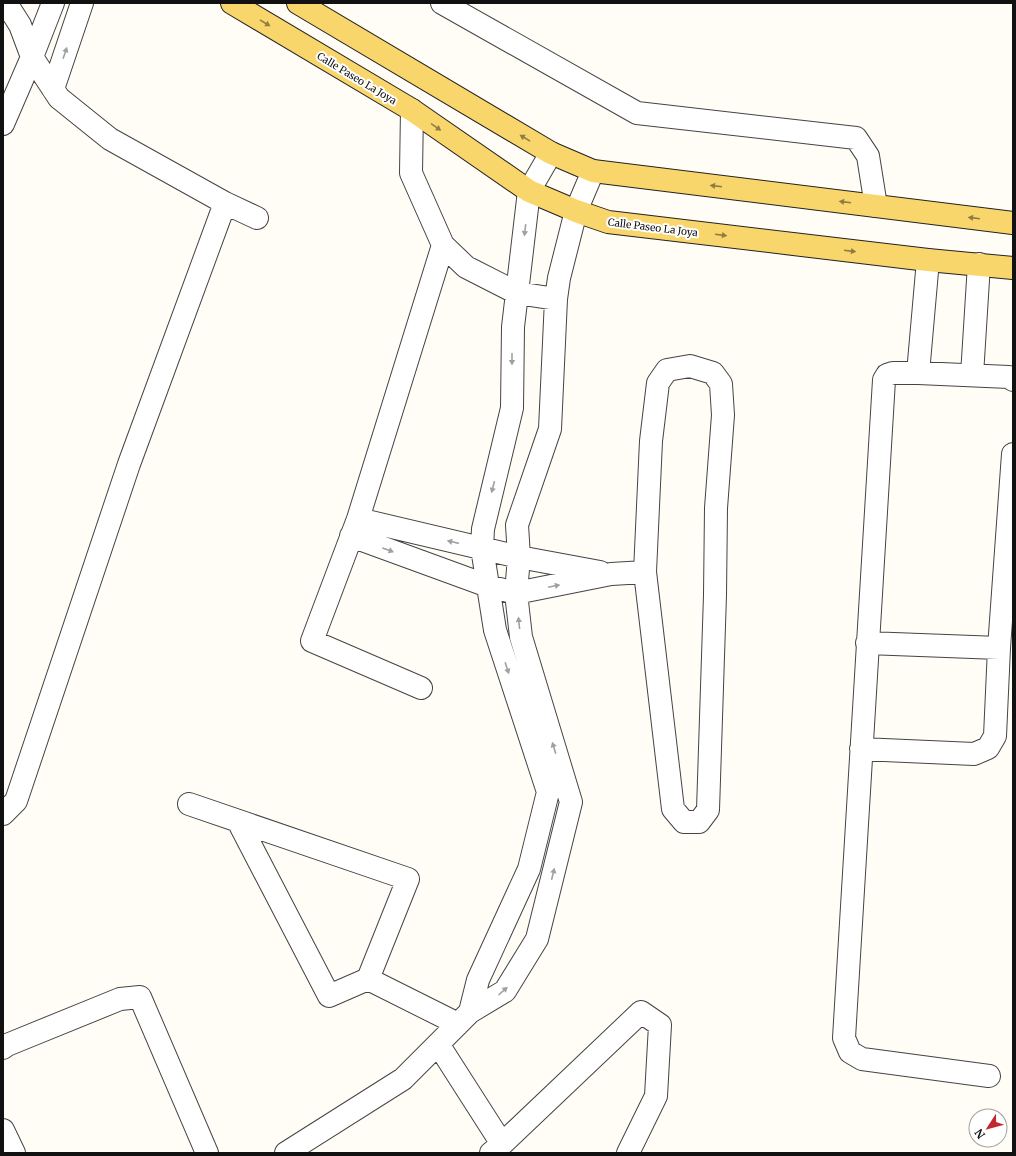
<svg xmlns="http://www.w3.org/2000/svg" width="1016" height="1156" font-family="Merriweather,serif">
	<rect width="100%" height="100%" fill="#fffdf5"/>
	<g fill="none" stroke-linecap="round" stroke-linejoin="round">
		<defs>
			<path id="minor" d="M6,3L20,25L32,57L59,98L110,139L225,203L257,218
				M442,3L637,113L856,138L868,156L876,206
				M53,89L82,3
				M412,110L411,173L443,245L466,267L517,293L556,299
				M3,124L32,57L53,3
				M690,366L713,373L721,384L723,415L716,508L715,595L708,810L699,822H684L673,809L645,572L651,441L658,383L667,370Z
				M918,373L928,260
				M972,375L979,264
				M358,519L519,557L600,572
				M351,536L488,586L516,593L611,574L645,572
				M867,643L999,648
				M421,688L312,641L358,519L443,245
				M861,749L974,754L988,748L995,736L999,648L1013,454
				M189,804L408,879L368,979L329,996L238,821
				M3,814L16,801L129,464L225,203
				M368,979L458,1024
				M470,1012L478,980L529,869L548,792L495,630L482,548L483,529L512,408L513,327L529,191L551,153
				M438,1044L502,1144
				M3,1048L7,1045L120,999L140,997L207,1153
				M989,1076L862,1059L850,1052L844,1038L884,380L887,375L893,373H918L1009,377L1013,380
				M3,1130L14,1153
				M286,1153L403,1079L470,1012L505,991L537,939L571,802L521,637L516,593L519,557L517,525L550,429L556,299L559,278L576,211L593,171
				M491,1153L502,1144L641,1012L660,1025L656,1096L628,1153"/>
			<path id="major" d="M232,3L412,110L529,191L576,211L608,222L928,260L1013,268
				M298,3L551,153L593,171L1013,223"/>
		</defs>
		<!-- minor casing -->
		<use href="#minor" stroke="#444" stroke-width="24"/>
		<!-- major casing -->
		<use href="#major" stroke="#222" stroke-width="24"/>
		<!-- minor -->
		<use href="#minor" stroke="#fff" stroke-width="22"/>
		<!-- major -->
		<use href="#major" stroke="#f9d66b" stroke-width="22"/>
	</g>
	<!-- one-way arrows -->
	<defs><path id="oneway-solid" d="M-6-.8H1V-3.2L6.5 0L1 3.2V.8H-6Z"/></defs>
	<g fill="#917d42">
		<use href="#oneway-solid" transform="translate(265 23) rotate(31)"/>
		<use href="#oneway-solid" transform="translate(436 127) rotate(35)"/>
		<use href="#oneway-solid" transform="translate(525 138) rotate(-149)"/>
		<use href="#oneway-solid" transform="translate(716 186) rotate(-173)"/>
		<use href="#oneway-solid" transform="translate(845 202) rotate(-173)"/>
		<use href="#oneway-solid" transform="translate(974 218) rotate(-173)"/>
		<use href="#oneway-solid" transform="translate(721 235) rotate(7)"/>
		<use href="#oneway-solid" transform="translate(850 251) rotate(7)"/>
	</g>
	<g fill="#a0a0a0">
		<use href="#oneway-solid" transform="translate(65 53) rotate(-71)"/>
		<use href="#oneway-solid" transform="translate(525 230) rotate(97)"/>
		<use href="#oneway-solid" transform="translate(512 359) rotate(90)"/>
		<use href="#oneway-solid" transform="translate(493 487) rotate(104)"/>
		<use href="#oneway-solid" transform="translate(453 542) rotate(-167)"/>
		<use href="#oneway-solid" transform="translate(388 550) rotate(20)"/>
		<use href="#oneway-solid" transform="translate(554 586) rotate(-12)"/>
		<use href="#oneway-solid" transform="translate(519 623) rotate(-96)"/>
		<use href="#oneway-solid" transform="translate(507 668) rotate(72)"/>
		<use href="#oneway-solid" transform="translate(554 748) rotate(-107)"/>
		<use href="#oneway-solid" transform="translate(553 874) rotate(-76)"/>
		<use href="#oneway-solid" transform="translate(503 991) rotate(-42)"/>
	</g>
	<g text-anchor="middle" stroke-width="4" stroke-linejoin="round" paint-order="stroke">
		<!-- street labels -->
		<g font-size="10" fill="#111" stroke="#fff">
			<text transform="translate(357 78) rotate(31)" y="4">Calle Paseo La Joya</text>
			<text transform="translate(653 227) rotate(7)" y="4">Calle Paseo La Joya</text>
		</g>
	</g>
	<!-- border -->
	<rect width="1016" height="1156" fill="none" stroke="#111111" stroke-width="8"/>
	<!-- north arrow -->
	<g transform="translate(988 1128) rotate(234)"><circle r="19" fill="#ffffff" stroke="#a0a0a0"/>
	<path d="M0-3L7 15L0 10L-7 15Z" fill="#c4262e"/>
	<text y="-6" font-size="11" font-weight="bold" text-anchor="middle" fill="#111111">N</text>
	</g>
</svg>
